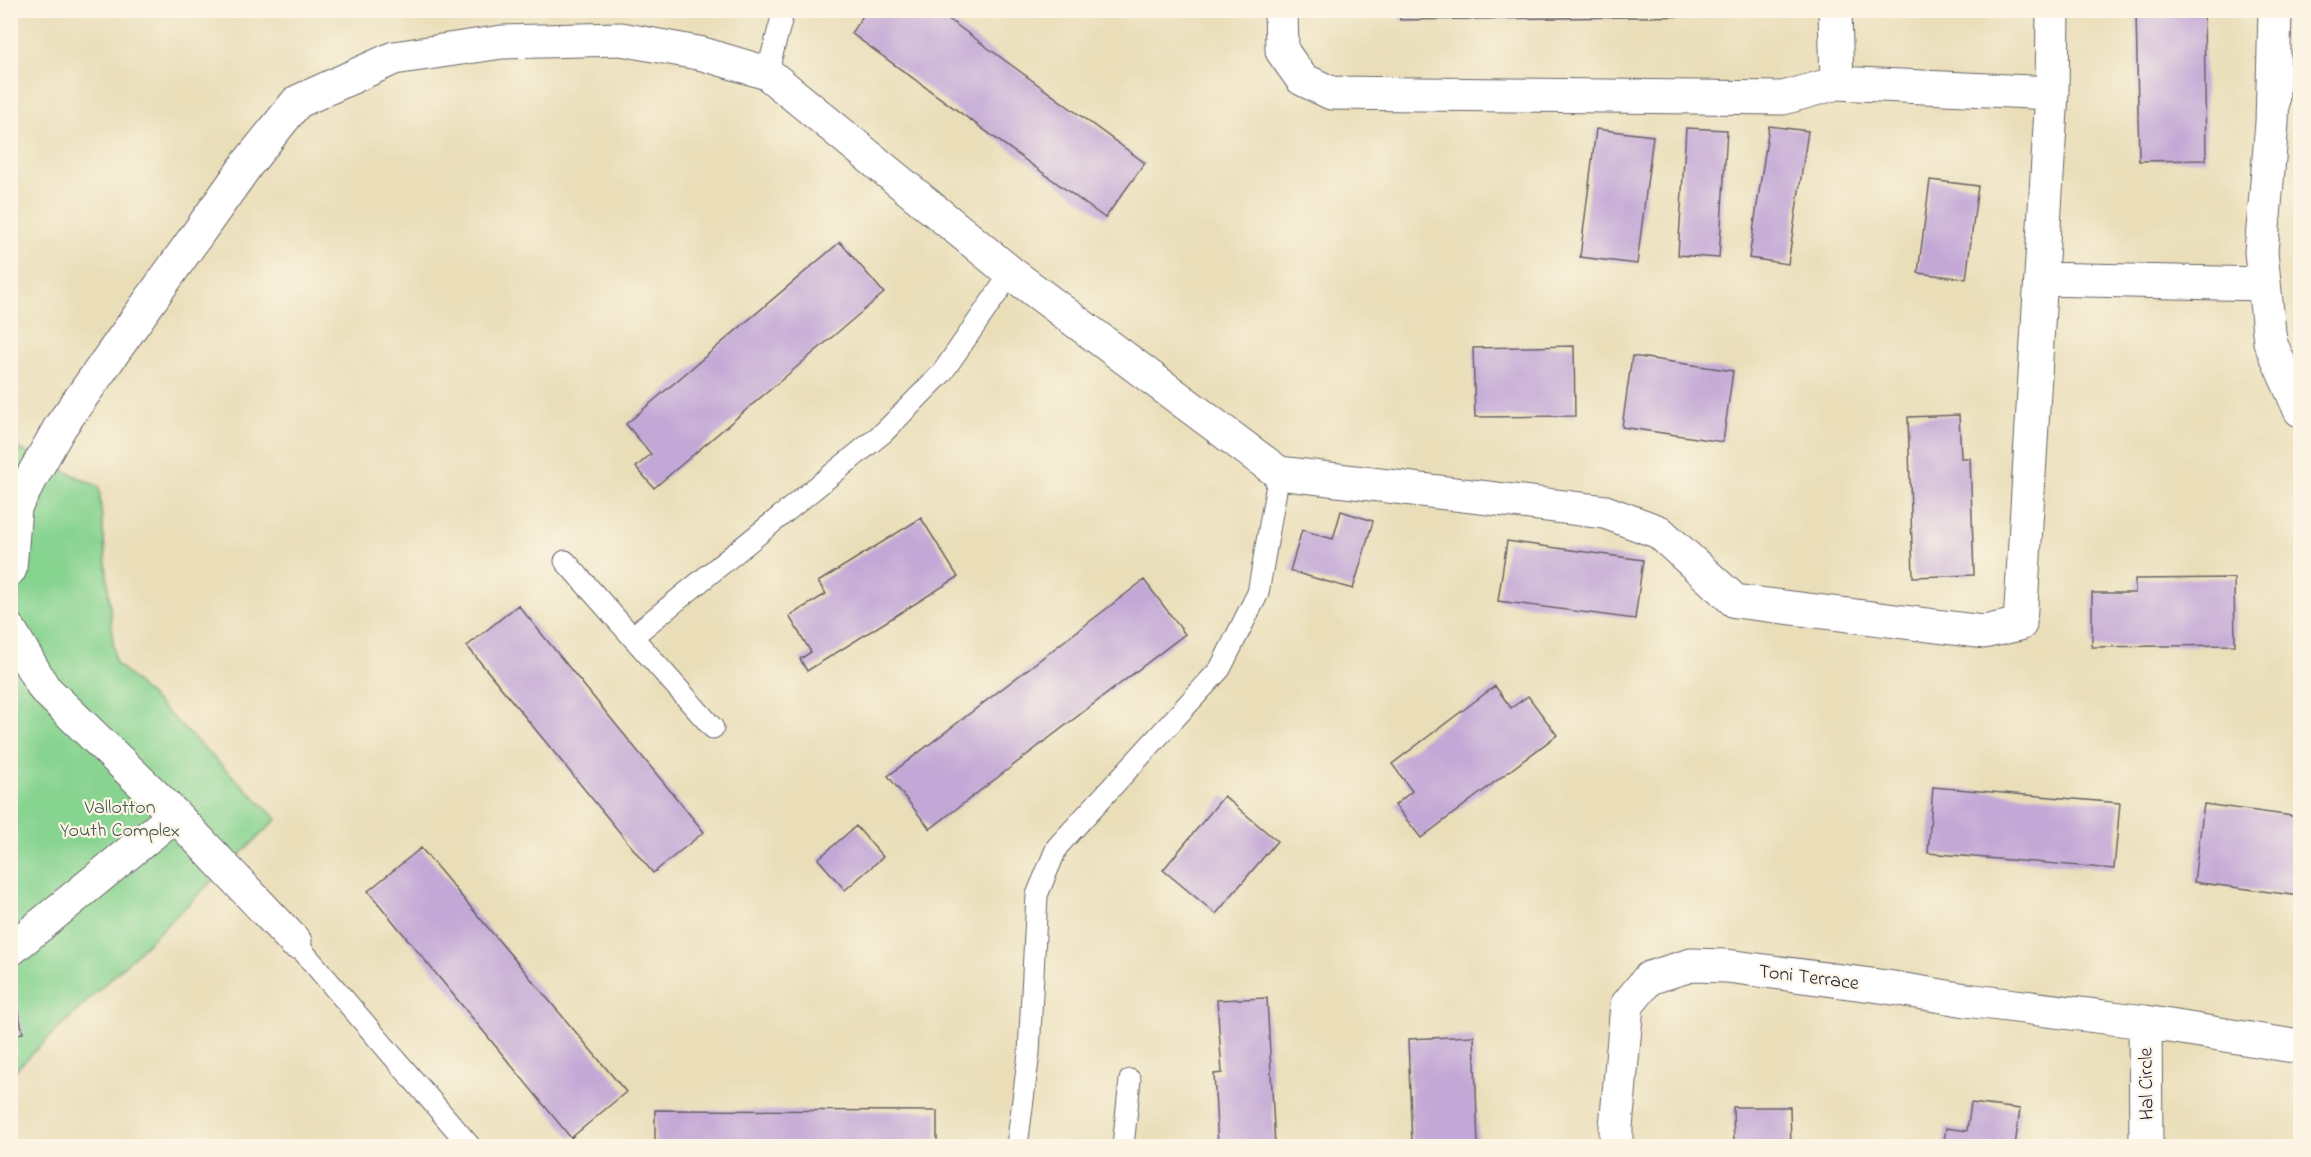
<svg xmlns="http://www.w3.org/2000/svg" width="2311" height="1157" font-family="'Indie Flower',sans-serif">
	<rect width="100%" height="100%" fill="#fcf5e5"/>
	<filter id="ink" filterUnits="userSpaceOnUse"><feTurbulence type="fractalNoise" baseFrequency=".0167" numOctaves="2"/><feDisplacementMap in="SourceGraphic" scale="12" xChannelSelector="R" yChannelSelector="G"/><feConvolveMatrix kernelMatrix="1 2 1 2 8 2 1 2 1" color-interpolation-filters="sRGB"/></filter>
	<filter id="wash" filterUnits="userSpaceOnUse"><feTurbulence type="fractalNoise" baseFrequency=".008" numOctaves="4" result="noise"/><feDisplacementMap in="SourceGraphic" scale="24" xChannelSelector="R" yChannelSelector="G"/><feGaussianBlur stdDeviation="1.35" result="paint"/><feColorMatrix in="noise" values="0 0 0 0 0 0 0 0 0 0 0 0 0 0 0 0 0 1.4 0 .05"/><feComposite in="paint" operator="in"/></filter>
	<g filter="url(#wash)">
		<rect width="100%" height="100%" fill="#eadeb9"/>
		<!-- green -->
		<path fill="#87d390" stroke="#547a66" stroke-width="1.5" d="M11,445L99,487L115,662L277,819L11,1074Z"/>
		<g id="blocks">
			<!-- building -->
			<path fill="#c3a7d6" d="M867,10H936L1145,163L1105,218L851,33Z
				M1400,10H1711V16L1400,20Z
				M2136,10H2204L2206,160L2139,161Z
				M1769,126L1808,131L1788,264L1749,258Z
				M1686,128L1727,130L1719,258L1678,255Z
				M1596,129L1653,136L1637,264L1580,257Z
				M1930,180L1978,186L1966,279L1918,273Z
				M840,242L884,293L654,488L636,467L651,454L626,424Z
				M1574,346L1575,416L1475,417L1473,348Z
				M1632,356L1733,371L1723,442L1622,427Z
				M1959,415L1961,458H1970L1974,575L1913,577L1908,417Z
				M1341,511L1373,521L1353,589L1290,571L1302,530L1333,539Z
				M921,518L958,577L807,671L800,659L811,652L789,616L826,594L818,582Z
				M1507,541L1643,560L1635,619L1498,601Z
				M2234,578L2235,645L2092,647V593H2135V579Z
				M1144,580L1185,634L930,829L888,776Z
				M518,605L704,832L653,873L467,646Z
				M1495,686L1511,708L1528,696L1557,735L1421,838L1395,805L1412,791L1392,764Z
				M1933,787L2120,803L2114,869L1928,853Z
				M1224,796L1277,841L1216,914L1163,870Z
				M2204,804L2300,817V896L2194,882Z
				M856,826L883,857L845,890L818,859Z
				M421,848L626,1092L571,1138L368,891Z
				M11,981L23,1033L10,1036V982Z
				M1267,998L1275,1146H1218L1214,1074L1222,1073L1217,1000Z
				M1474,1036L1478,1146H1412L1408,1039Z
				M1971,1103L2020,1109L2015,1146H1943L1946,1128L1967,1131Z
				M1733,1107H1790L1791,1146H1734Z
				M655,1110L937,1111V1146H655Z"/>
		</g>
	</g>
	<g filter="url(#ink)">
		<use href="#blocks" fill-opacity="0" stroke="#686467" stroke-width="1.5"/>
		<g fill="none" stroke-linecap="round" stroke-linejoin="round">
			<defs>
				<path id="lane" d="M767,73L784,10
					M565,561L713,728
					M632,637L884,432L942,373L1011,273
					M295,942L470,1146
					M1017,1146L1029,1053L1037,895L1057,847L1220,669L1258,593L1279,473
					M1123,1146L1130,1080"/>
				<path id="street" d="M1281,10L1282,51L1302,79L1331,93L1783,98L1837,83
					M2275,10L2272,123L2261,252L2270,342L2300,410
					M2052,93L2053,10
					M2041,279L2264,284
					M10,569L15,507L60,427L248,163L297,102L394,58L502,42L621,39L703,54L767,73L1011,273L1279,473L1605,512L1659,532L1735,601L1984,632L2020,624L2052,93L1837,83L1835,10
					M10,630L44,688L175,815
					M10,950L175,815L295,942
					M2145,1022L2146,1146
					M1616,1146V1127L1627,1005L1649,978L1691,965L1727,966L1887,987L1966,1000L2145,1022L2300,1047"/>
			</defs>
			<!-- lane casing -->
			<use href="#lane" stroke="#686467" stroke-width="23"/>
			<!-- street casing -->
			<use href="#street" stroke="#686467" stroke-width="35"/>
			<!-- lane -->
			<use href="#lane" stroke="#fff" stroke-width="21"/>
			<!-- street -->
			<use href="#street" stroke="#fff" stroke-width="33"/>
		</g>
	</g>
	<g text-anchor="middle" stroke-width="4.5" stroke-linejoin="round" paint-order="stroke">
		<!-- park labels -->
		<g font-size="20" fill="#405754" stroke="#fcf5e5">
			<text x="120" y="813">Vallotton<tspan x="120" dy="23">Youth Complex</tspan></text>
		</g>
		<!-- street labels -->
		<g font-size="20" fill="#22223b" stroke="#fcf5e5">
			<text transform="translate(1809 976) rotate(7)" y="7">Toni Terrace</text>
			<text transform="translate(2145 1084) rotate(-91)" y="7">Hal Circle</text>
		</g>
	</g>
	<!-- margin -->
	<rect width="2311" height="1157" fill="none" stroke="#fcf5e5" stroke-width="36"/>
</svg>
